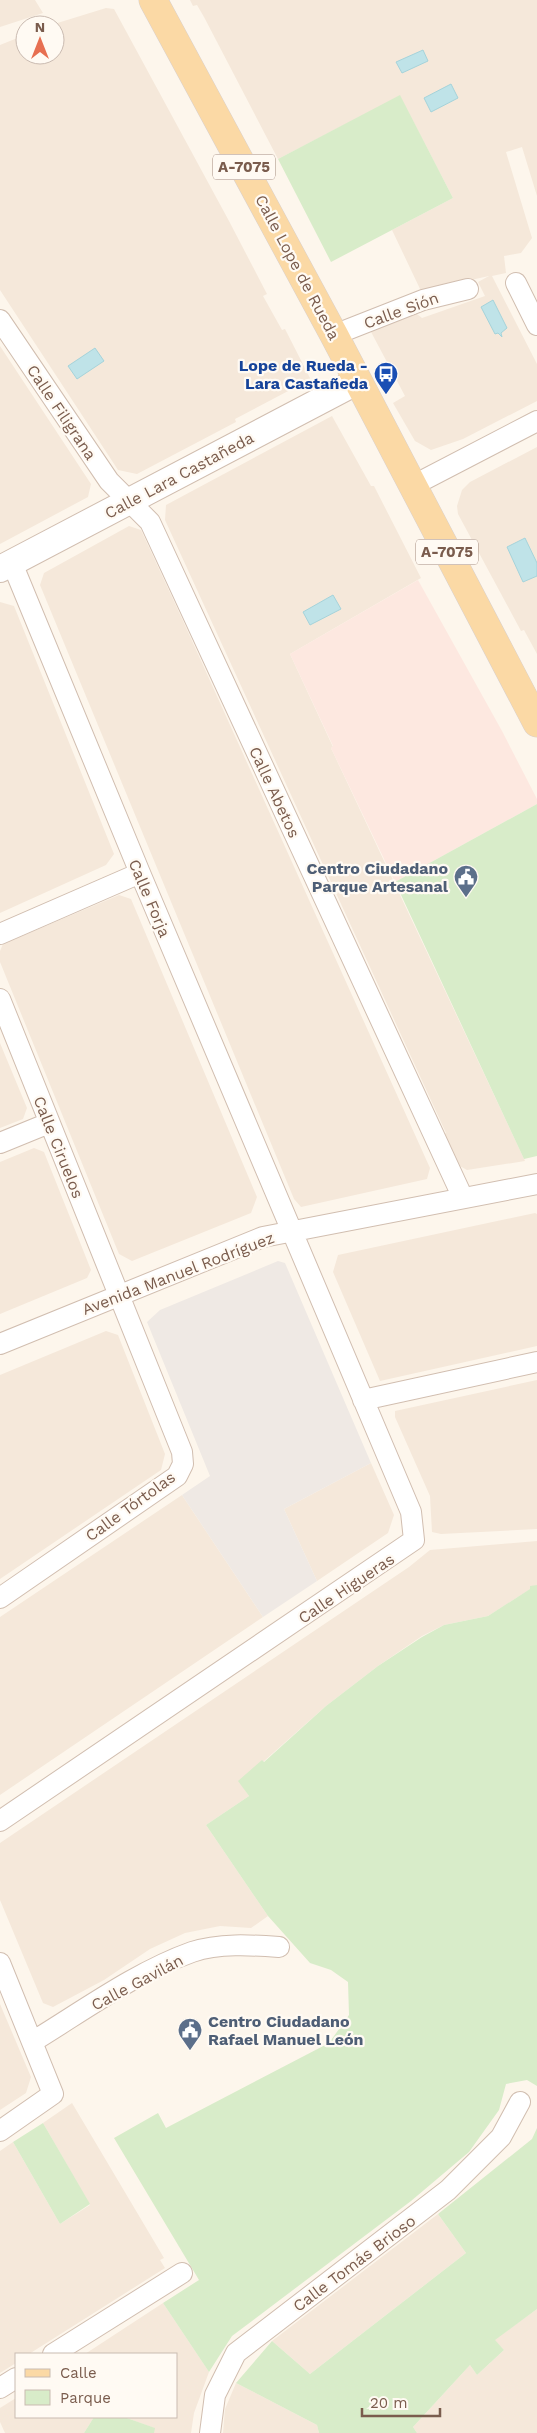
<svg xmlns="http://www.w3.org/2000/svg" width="537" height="2433" font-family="'Work Sans',sans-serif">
	<rect width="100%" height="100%" fill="#fdf6ec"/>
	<!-- residential -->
	<path fill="#f5e8da" d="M0,0H35L43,13L0,27Z
		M190,0H537V196L522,147L506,152L532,238L521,253L504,256L506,273L492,276L537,364V401L463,439L431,450L415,441L393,403L405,396L370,330L411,314H417L422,318L485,296L478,282L489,276L421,291L392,230L453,198L400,96L278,159L204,17L197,5L193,6Z
		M106,8L114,9L229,221L267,294L263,296L282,330L285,329L310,378L309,380L235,419L236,422L137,474L118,470L0,290V45L25,35V55H55V25H51Z
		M0,346L91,484L88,497L0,544Z
		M332,416L371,486H374L421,578L290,654L333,747L331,748L525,1161L467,1170L458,1165L442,1135L446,1133L165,520L166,505Z
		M537,447V654L524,630L521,631L458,514L457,506L462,490L470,482Z
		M129,526L141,530L184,623L430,1168L427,1179L301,1207L294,1199L40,585L44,573Z
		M0,602L14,606L114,854L106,865L0,913Z
		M119,895L131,899L257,1197L251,1213L132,1261L119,1254L0,962V951L3,944Z
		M0,1043L27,1108L23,1119L0,1128Z
		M34,1148L44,1152L91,1270L87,1278L0,1314V1162Z
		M535,1213L537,1214V1346L380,1381L333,1272L338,1255Z
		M106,1331L118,1335L165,1454L161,1470L0,1579V1375Z
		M537,1380V1529L441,1534L432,1532L430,1496L395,1417V1411Z
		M371,1463L394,1515L388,1533L317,1581L284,1509Z
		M182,1495L263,1617L0,1795V1617Z
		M537,1541V1585L488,1616L444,1625L422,1636L378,1666L326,1706L263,1762L262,1761L239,1781L249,1796L206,1825L268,1916L251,1928L220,1926L185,1933L150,1949L104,1980L53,2007L43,2003L0,1900V1843L409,1567L430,1550Z
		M0,2004L31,2077L26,2093L0,2110Z
		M72,2103L164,2258L160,2260L165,2268L29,2354H16V2363L0,2373V2151L13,2142L60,2224L90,2205L43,2123Z
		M438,2214L466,2253L310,2374L272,2341Z
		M163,2303L209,2372L194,2413L191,2433H154V2428L124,2417H176V2354H85Z
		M537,2309V2433H417L413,2427L470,2365L477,2375L504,2350L494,2340Z
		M236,2383L317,2425L319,2433H223L225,2409Z
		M16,2398V2417H94L84,2433H5L0,2422V2408Z"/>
	<!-- commercial -->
	<path fill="#fde8e0" d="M418,580L502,731L537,799V804L395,882L331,748L333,746L290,654Z"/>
	<!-- industrial -->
	<path fill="#efe9e4" d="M278,1261L285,1263L371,1463L284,1509L317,1581L263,1617L182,1495L210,1476L147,1322L160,1310Z"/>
	<!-- green -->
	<path fill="#d8ecc9" d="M400,95L453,198L331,262L278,159Z
		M537,804V1156L524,1159L395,882Z
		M537,1580V2086L527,2080L506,2084L499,2110L469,2152L411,2201L232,2336L209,2372L163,2303L199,2280L114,2138L158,2113L166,2128L329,2043L349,2015L348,1982L331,1970L310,1963L268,1916L206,1825L249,1796L238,1781L262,1760L264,1762L326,1706L378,1666L422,1637L444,1625L488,1616L530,1589V1586L537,1585Z
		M43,2123L90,2204L60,2224L13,2142Z
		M537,2128V2309L495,2340L504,2350L477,2375L470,2365L413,2427L417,2433H319L317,2425L236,2383L272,2341L310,2374L466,2253L438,2214L532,2139Z
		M94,2417H124L155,2428L154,2433H84Z"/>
	<!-- water -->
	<path fill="#bfe3e8" stroke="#a5d3da" d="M423,50L428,61L402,73L396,62Z
		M451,84L458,98L431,112L424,98Z
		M493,300L507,328L501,333L502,337L498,333L495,334L481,307Z
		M95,348L104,361L77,379L68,366Z
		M525,538L537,563V576L523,582L507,547Z
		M333,595L341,609L310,625L303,612Z"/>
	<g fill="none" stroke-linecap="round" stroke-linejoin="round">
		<defs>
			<path id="minor" d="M516,283L537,325
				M0,320L109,481L150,522L463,1198
				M334,335L423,300L468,289
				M412,486L537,421
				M0,934L140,873
				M0,999L182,1452L183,1464L177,1476L0,1598
				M0,1143L49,1123
				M0,1344L263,1237L537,1184
				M363,1400L537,1362
				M0,1821L414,1540L411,1512L140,873L12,563
				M0,1963L53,2094L0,2131
				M32,2042C83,2011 136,1972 192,1952C219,1943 251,1945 279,1947
				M53,2354L182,2273
				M0,2388L16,2378
				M210,2433L215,2395L236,2353L448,2190L501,2137L520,2102"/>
			<path id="tertiary" d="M0,569L358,381"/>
			<path id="primary" d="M153,0L334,335L537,723"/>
		</defs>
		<!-- minor casing -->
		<use href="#minor" stroke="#d1beb0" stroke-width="22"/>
		<!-- tertiary casing -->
		<use href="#tertiary" stroke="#d1beb0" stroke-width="28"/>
		<!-- primary casing -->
		<use href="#primary" stroke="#dad1cd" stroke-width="29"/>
		<!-- minor -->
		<use href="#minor" stroke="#fff" stroke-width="20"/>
		<!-- tertiary -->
		<use href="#tertiary" stroke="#fff" stroke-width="26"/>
		<!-- primary -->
		<use href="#primary" stroke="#fbd9a5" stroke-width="28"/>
	</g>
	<!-- icons -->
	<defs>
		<symbol id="bus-pin" viewBox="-11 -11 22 30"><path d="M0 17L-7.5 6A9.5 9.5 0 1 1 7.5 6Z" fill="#1a4fb4" stroke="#fffaf3"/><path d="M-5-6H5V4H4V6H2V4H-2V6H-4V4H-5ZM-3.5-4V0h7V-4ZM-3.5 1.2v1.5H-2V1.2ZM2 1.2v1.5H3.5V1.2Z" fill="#fff"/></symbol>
		<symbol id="civic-pin" viewBox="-11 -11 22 30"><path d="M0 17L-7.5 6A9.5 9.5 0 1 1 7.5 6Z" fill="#5c6f8a" stroke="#fffaf3"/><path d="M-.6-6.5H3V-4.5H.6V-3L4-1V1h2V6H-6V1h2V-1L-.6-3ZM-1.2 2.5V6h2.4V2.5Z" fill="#fff"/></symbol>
	</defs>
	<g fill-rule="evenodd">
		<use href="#bus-pin" x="372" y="360" width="28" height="38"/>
		<use href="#civic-pin" x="452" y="863" width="28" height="38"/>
		<use href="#civic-pin" x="176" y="2016" width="28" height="38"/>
	</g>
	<g text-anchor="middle" stroke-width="4.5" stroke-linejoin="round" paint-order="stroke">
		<!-- shield labels -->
		<g fill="#fffaf3" stroke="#a28b7f" stroke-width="1">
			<rect x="213" y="154.5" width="62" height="25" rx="4"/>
			<rect x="416" y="539.5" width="62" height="25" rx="4"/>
		</g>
		<g font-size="15" font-weight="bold" fill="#7a5c4d">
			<text x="244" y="172">A-7075</text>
			<text x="447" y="557">A-7075</text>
		</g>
		<!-- street labels -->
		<g font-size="16" fill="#7a5c4d" stroke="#fffaf3">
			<text transform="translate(298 267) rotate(62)" y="6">Calle Lope de Rueda</text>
			<text transform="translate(401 310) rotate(-20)" y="6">Calle Sión</text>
			<text transform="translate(62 412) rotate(56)" y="6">Calle Filigrana</text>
			<text transform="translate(179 475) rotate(-28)" y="6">Calle Lara Castañeda</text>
			<text transform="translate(275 792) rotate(65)" y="6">Calle Abetos</text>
			<text transform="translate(150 898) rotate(67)" y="6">Calle Forja</text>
			<text transform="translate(59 1147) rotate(68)" y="6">Calle Ciruelos</text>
			<text transform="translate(178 1273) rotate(-21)" y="6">Avenida Manuel Rodríguez</text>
			<text transform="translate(130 1506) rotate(-36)" y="6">Calle Tórtolas</text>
			<text transform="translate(346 1588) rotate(-34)" y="6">Calle Higueras</text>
			<text transform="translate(137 1982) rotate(-28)" y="6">Calle Gavilán</text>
			<text transform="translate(354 2263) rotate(-37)" y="6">Calle Tomás Brioso</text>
		</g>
		<!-- transit labels -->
		<g font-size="16" font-weight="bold" fill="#164399" stroke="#fffaf3" text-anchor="end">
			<text x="368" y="371">Lope de Rueda -<tspan x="368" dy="18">Lara Castañeda</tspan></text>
		</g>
		<!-- service labels -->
		<g font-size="16" font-weight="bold" fill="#4e5e75" stroke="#fffaf3" text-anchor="end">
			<text x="448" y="874">Centro Ciudadano<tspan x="448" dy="18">Parque Artesanal</tspan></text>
			<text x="208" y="2027" text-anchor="start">Centro Ciudadano<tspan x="208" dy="18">Rafael Manuel León</tspan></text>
		</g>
	</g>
	<!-- legend -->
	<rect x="15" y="2353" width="162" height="65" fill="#fffaf3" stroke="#cabbb1"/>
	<rect x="25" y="2369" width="25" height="8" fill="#fbd9a5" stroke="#cabbb1"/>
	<text x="60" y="2378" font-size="15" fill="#7a5c4d">Calle</text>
	<rect x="25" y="2390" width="25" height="15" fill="#d8ecc9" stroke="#cabbb1"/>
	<text x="60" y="2403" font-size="15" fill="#7a5c4d">Parque</text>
	<!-- north arrow -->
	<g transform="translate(40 40)"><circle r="24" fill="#fffaf3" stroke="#cabbb1"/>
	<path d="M0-4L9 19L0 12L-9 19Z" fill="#e76f51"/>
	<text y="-8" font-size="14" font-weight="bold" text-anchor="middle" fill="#7a5c4d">N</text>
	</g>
	<!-- scale -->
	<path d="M362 2408v8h78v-8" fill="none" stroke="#7a5c4d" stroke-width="2.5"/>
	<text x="370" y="2408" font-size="15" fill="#7a5c4d" stroke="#fffaf3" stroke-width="4" paint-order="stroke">20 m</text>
</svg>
